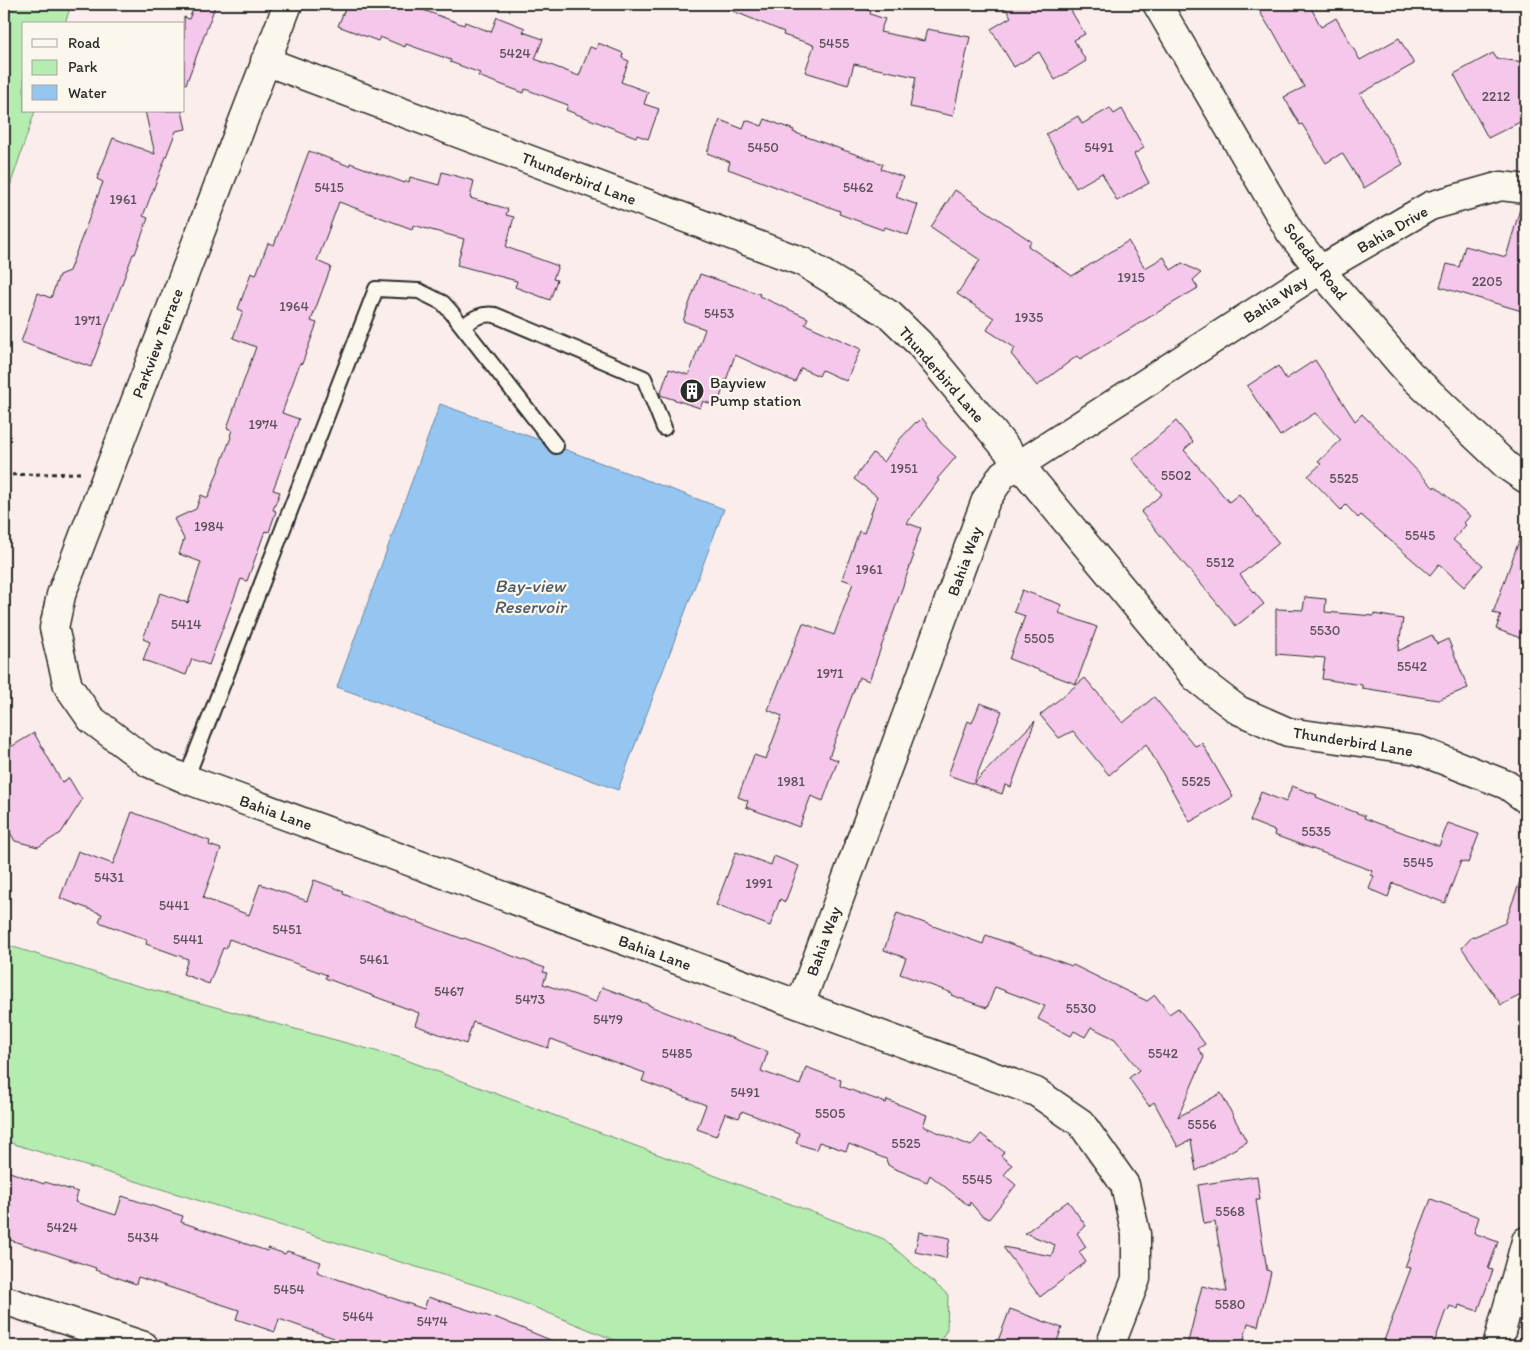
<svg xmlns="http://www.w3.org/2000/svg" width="1530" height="1350" font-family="Itim,sans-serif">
	<rect width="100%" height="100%" fill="#faedec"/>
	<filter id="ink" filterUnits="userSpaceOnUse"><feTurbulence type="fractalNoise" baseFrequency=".02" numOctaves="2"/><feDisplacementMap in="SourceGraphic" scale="10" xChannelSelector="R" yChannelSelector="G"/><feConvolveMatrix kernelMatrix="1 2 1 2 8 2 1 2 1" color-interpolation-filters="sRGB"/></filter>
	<g filter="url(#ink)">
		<!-- green -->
		<path fill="#b5edb0" stroke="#708c6e" d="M4,4H71L65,24H24V111H35L4,204Z
			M4,944L124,982L401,1058L884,1239L948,1295L947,1329L938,1346H629L492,1290L4,1141Z"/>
		<!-- water -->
		<path fill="#95c6f1" stroke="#6b88a2" d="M440,404L556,446L724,509L618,790L337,687Z"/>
		<!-- building -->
		<path fill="#f4c7eb" stroke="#2b2b2b" d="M195,4H216L186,84L184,83V17L189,19Z
			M347,4H420L418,8L464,25L465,22L491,32L497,17L525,28L523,32L543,39L535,59L579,76L590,47L596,49L598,43L623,53L622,58L629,61L621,82L648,92L644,104L659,109L648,139L637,135L636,137L566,110L568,105L525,89L524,93L478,76L480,73L450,62L451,60L406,44L405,47L380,37L378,41L338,26Z
			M716,4H806L824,9L826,4H848L871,11L870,14L885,19L880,32L924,41L927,29L970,37L953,116L910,107L916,77L854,64L848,85L805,72L814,45L783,35L784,32Z
			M1003,4H1067L1085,34L1074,40L1086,61L1055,80L1039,52L1014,67L991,29L1011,17Z
			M1255,4H1309L1321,27L1336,18L1360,60L1399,38L1414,64L1360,94L1403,164L1364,188L1342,153L1326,163L1302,124L1300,125L1284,97L1304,87L1272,29L1271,30Z
			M1493,53L1497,59L1526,62V119L1488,138L1454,74Z
			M1110,108L1114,114L1122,109L1144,148L1134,154L1149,183L1117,201L1102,173L1076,188L1046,134L1078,116L1082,124Z
			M145,111H182L186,129L176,131L143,216L148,218L135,254H133L91,367L21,342L38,293L51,298L59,275L69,271L103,182L97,179L113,138L155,154Z
			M765,119L794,130L793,132L883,164L881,169L903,177L896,197L918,205L908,235L885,227L883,230L839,214L840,211L728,169L730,162L707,153L720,120L743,129L746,120L762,126Z
			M309,151L349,166L350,163L405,183L406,181L409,182L410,177L439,185L442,172L474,181L470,198L508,209L506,215L514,217L506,247L558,266L553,279L557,280L550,300L515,287L517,281L457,265L464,239L413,225L412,229L339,202L317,261L331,267L311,321L317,323L302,364L300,363L282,413L299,419L273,490L280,492L273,510L276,511L269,532L265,531L247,581L241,579L209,665L192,659L186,675L143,660L150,642L143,639L160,593L188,603L201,562L179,554L184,539L174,519L196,509L201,495L208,498L231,437L230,436L232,430L227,428L256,347L233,338L243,311L238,309L251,273L256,275L268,243L274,245Z
			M955,190L1031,241L1028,246L1072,276L1128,241L1145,268L1164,257L1171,270L1182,263L1201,273L1193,280L1198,288L1080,359L1077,356L1037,386L1011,354L1015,348L987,330L994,318L957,294L980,260L931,227Z
			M1520,209H1526V293L1522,311L1440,287L1447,264L1459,267L1465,246L1506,257Z
			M700,274L760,294L759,296L808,318L805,324L861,349L846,381L822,370L819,376L801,368L795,382L735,355L717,406L703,401L700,408L660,395L669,369L689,375L705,329L683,321Z
			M1315,360L1355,421L1362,414L1434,488L1435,486L1470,516L1464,523L1466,525L1453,540L1483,565L1464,587L1439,564L1430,575L1361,515L1358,518L1346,505L1341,510L1308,476L1321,464L1318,462L1341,440L1315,413L1280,436L1247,386L1278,366L1286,379Z
			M922,418L941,443L956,457L937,479L939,480L907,523L921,528L912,554L914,555L869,681L859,677L829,757L838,760L823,801L811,796L799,827L746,807L748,801L738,797L754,755L766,759L782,716L768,710L803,623L834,635L853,583L842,579L859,531L864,533L877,496L854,479L873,453L884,462L900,439L916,422L917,423Z
			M1176,421L1193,442L1184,450L1229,502L1239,494L1279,543L1240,575L1264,604L1236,626L1141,512L1162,494L1132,459Z
			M1524,527L1526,528V640L1496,629L1501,615L1493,613Z
			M1022,590L1062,605L1059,613L1097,627L1076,684L1009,659L1025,616L1014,612Z
			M1305,597L1326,599L1325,612L1374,616V614L1403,619L1398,651L1432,635L1437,644L1448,639L1468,688L1438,700L1362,688V685L1322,679L1325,658L1276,654V609L1303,610Z
			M1085,678L1123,723L1154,697L1195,746L1202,743L1233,797L1190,822L1146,744L1109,775L1073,731L1059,738L1040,715Z
			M980,703L1002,711L974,783L1035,721L1011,787L1005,785L1002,794L948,775L968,721L972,723Z
			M34,733L62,782L69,778L82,800L61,833L38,847L15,841L4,822V751Z
			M1292,786L1317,795L1316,797L1365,816L1364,818L1439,846L1448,823L1479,834L1468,863L1461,861L1445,903L1393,883L1388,897L1369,889L1374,876L1371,875L1373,871L1274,835L1275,831L1250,821L1261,792L1286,802Z
			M132,812L210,841L209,845L221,849L203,898L249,915L260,884L307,901L314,880L344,891L343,894L463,939L464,938L545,968L543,972L547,973L543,984L596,1002L602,987L650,1005V1006L693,1023L768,1052L761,1071L800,1085L806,1067L841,1080L840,1086L886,1103L887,1100L927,1115L923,1126L971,1146L981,1134L1004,1152L1001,1156L1012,1165L1004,1175L1016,1185L989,1219L981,1215L970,1202L969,1206L930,1175L927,1182L893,1168L888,1165L886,1159L849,1144L846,1151L819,1142L816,1150L796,1143L799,1133L742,1111L739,1118L725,1113L716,1136L697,1129L706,1105L642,1081L645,1073L642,1072L551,1039L548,1048L473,1022L466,1044L415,1025L419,1013L325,978L327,975L229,939L226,949L223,948L209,984L183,974L188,959L146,944L147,940L99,922L102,914L60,898L78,851L113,864Z
			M736,852L771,865L774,856L799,866L785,902L780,899L770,926L716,905Z
			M1523,873L1526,874V980L1521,995L1501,1005L1462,948L1471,938L1505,923Z
			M897,913L983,944L986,935L1072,966L1073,965L1147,1001L1155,995L1169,1014L1178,1008L1205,1044L1198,1049L1204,1057L1178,1117L1221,1093L1247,1142L1196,1171L1191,1140L1178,1147L1154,1102L1149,1106L1129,1078L1139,1070L1115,1039L1091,1027L1085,1037L1074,1031L1071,1036L1038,1019L1045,1006L995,987L987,1008L951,995L952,993L900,974L906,958L884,950Z
			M4,1170L44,1184L45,1182L78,1192L75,1202L116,1215L122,1196L183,1216L181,1222L267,1251L268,1248L285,1254L287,1251L321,1262L317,1272L424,1309L428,1297L497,1319V1318L565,1346H331L334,1338L279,1319L275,1332L236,1319L239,1310L138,1277L136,1284L95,1270L96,1268L4,1238Z
			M1257,1176L1260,1200H1256L1267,1270L1271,1272L1258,1326L1248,1323L1242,1346H1187L1202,1286L1227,1292L1215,1222L1204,1224L1198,1185Z
			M1431,1199L1479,1217L1474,1233L1498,1242L1488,1269L1493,1270L1478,1311L1459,1305L1458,1309L1450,1306L1448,1311L1446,1310L1433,1346H1382L1411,1268L1405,1267Z
			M1068,1201L1086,1226L1077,1233L1086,1247L1079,1252L1086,1262L1040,1297L1003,1247L1052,1256L1055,1245L1025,1233Z
			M919,1232L950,1238L946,1258L915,1252Z
			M1010,1309L1062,1328L1055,1346H996Z"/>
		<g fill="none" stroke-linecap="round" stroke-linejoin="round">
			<defs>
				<path id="lane" d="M463,326C474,318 481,313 495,315L644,378L664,428
					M186,779L376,289L419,291L443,303L452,313L556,446"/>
				<path id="street" d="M288,4L61,595L54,628L68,686L91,719L149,763L186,779L1036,1092L1081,1123L1125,1185L1136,1234V1279L1110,1346
					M265,61L803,262L890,315L919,343L1196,678L1238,710L1288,732L1418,750L1507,785L1526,799
					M800,1005L986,500L1003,474L1019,465L1320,270L1430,206L1501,186L1526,189
					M4,1300L144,1346
					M1497,1346L1526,1241"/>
				<path id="secondary" d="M1157,4L1290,232L1320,270L1410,374L1507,466L1526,479"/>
			</defs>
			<!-- lane casing -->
			<use href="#lane" stroke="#2b2b2b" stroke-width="18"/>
			<!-- street casing -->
			<use href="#street" stroke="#2b2b2b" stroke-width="31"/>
			<!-- secondary casing -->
			<use href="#secondary" stroke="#2b2b2b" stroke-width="31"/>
			<!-- path -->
			<path stroke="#2b2b2b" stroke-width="3" stroke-dasharray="4 4" stroke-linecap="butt" d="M4,475L80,473"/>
			<!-- lane -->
			<use href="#lane" stroke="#fbf7ec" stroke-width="14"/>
			<!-- street -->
			<use href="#street" stroke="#fbf7ec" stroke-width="28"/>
			<!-- secondary -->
			<use href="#secondary" stroke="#fbf7ec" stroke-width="28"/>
		</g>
	</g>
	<!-- icons -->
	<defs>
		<symbol id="building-disc" viewBox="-11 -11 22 22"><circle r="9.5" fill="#2b2b2b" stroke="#fbf7ec"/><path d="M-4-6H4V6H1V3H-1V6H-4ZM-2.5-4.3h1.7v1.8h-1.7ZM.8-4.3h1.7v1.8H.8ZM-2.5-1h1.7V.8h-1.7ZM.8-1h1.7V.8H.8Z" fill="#fff"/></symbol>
	</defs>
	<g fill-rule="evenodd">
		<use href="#building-disc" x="678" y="377" width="28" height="28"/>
	</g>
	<g text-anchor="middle" stroke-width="4.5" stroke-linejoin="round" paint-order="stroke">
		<!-- number labels -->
		<g font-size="14" fill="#5d525b">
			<text x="834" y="48">5455</text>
			<text x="515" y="58">5424</text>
			<text x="1496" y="101">2212</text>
			<text x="763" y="152">5450</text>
			<text x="1099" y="152">5491</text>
			<text x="329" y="192">5415</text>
			<text x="858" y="192">5462</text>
			<text x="123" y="204">1961</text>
			<text x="1131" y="282">1915</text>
			<text x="1487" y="286">2205</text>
			<text x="294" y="311">1964</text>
			<text x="719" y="318">5453</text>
			<text x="1029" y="322">1935</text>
			<text x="88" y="325">1971</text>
			<text x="263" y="429">1974</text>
			<text x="904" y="473">1951</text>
			<text x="1176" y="480">5502</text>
			<text x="1344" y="483">5525</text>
			<text x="209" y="531">1984</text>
			<text x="1420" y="540">5545</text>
			<text x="1220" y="567">5512</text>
			<text x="869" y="574">1961</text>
			<text x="186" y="629">5414</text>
			<text x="1325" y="635">5530</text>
			<text x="1039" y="643">5505</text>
			<text x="1412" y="671">5542</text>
			<text x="830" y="678">1971</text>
			<text x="791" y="786">1981</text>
			<text x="1196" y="786">5525</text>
			<text x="1316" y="836">5535</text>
			<text x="1418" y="867">5545</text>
			<text x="109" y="882">5431</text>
			<text x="759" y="888">1991</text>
			<text x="174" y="910">5441</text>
			<text x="287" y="934">5451</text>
			<text x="188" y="944">5441</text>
			<text x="374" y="964">5461</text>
			<text x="449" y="996">5467</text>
			<text x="530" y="1004">5473</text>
			<text x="1081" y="1013">5530</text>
			<text x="608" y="1024">5479</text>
			<text x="677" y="1058">5485</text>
			<text x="1163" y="1058">5542</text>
			<text x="745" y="1097">5491</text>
			<text x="830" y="1118">5505</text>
			<text x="1202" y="1129">5556</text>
			<text x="906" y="1148">5525</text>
			<text x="977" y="1184">5545</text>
			<text x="1230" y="1216">5568</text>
			<text x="62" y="1232">5424</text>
			<text x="143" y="1242">5434</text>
			<text x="289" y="1294">5454</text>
			<text x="1230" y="1309">5580</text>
			<text x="358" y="1321">5464</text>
			<text x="432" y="1326">5474</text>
		</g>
		<!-- street labels -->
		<g font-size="16" fill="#2b2b2b" stroke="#fbf7ec">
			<text transform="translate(579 178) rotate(21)" y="6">Thunderbird Lane</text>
			<text transform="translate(1392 229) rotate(-30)" y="6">Bahia Drive</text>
			<text transform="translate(1316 261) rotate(52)" y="6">Soledad Road</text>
			<text transform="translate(1275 299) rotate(-33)" y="6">Bahia Way</text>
			<text transform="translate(157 343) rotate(-69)" y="6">Parkview Terrace</text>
			<text transform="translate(942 374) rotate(49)" y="6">Thunderbird Lane</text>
			<text transform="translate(964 561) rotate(-70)" y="6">Bahia Way</text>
			<text transform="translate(1353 741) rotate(9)" y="6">Thunderbird Lane</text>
			<text transform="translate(276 812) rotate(20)" y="6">Bahia Lane</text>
			<text transform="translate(823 941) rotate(-70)" y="6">Bahia Way</text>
			<text transform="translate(655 952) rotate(20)" y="6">Bahia Lane</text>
		</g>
		<!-- poi labels -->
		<g font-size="16" fill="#2b2b2b" stroke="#fbf7ec" text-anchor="start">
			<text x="710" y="388">Bayview<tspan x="710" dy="18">Pump station</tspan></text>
		</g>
		<!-- water labels -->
		<g font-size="18" font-style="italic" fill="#4b5a66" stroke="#fbf7ec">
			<text x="530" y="592">Bay-view<tspan x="530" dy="21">Reservoir</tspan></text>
		</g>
	</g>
	<!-- margin -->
	<rect width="1530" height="1350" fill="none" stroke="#fbf7ec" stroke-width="20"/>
	<rect x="10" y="10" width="1510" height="1330" fill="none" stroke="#2b2b2b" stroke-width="2" filter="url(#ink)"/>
	<!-- legend -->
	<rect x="22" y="22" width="162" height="90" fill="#fbf7ec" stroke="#a8a59f"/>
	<rect x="32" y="39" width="25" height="8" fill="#fbf7ec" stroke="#a8a59f"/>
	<text x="68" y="48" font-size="15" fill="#2b2b2b">Road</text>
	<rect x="32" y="60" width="25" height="15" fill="#b5edb0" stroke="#a8a59f"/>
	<text x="68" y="72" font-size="15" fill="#2b2b2b">Park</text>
	<rect x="32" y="85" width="25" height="15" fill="#95c6f1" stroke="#a8a59f"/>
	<text x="68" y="98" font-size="15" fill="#2b2b2b">Water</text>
</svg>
